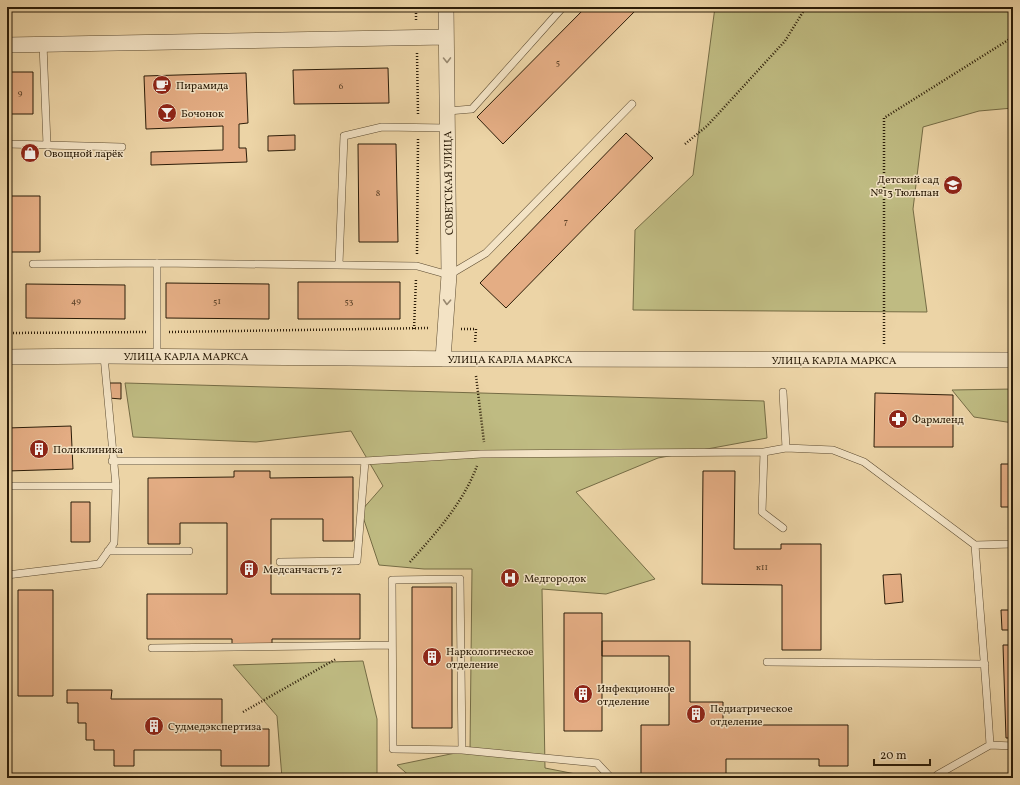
<svg xmlns="http://www.w3.org/2000/svg" width="1020" height="785" font-family="Vollkorn,serif">
	<rect width="100%" height="100%" fill="#ecd4a6"/>
	<filter id="stains"><feTurbulence type="fractalNoise" baseFrequency=".005" numOctaves="4"/><feColorMatrix values="0 0 0 0 .2 0 0 0 0 .09 0 0 0 0 .02 0 0 0 .5 -.17"/></filter>
	<radialGradient id="worn" r=".72"><stop offset=".6" stop-color="#630" stop-opacity="0"/><stop offset="1" stop-color="#630" stop-opacity=".3"/></radialGradient>
	<!-- green -->
	<path fill="#bfbb82" stroke="#756c45" d="M715,7H1013V108L979,111L923,127L913,209L927,312L633,310L635,230L693,175Z
		M125,383L764,401L767,438L658,458L576,492L655,579L606,594L542,589L545,768L596,778H412L397,765L470,750L472,569H424L379,565L361,511L383,486L351,431L256,442L133,437Z
		M1013,389V423L974,417L952,390Z
		M363,661L377,719V778H282L277,716L233,665Z"/>
	<!-- building -->
	<path fill="#e4ad84" stroke="#2b1c08" d="M586,7H639L503,144L477,117Z
		M388,68L389,103L294,104L293,70Z
		M7,72H33V114H7Z
		M246,73L248,123L239,124V148H246L247,162L151,165V152L223,150V126L146,129L144,76Z
		M626,133L653,158L506,308L480,283Z
		M295,135V150L268,151V136Z
		M358,144H396L398,242H359Z
		M7,196H40V252H7Z
		M298,282H400V319H298Z
		M7,283H11L10,316H7Z
		M166,283L269,284V319L166,318Z
		M26,284L125,285V319L26,318Z
		M109,383H121V399L109,398Z
		M875,393L953,395V447H874Z
		M71,426L73,469L7,471V428Z
		M1001,464H1013V507H1001Z
		M234,471H270V478L353,477V541H323V519H271V594H360V639H272V644L232,645V639H147V594H227V523H180V544H148V478L234,477Z
		M703,471H735L734,549H781V544H821V650H782V585L702,584Z
		M71,502H90V542H71Z
		M901,574L903,602L885,604L883,575Z
		M412,587H452V728H412Z
		M18,590H53V696H18Z
		M1001,610H1013V630H1002Z
		M564,613H602V731H564Z
		M602,641H690V702H723V725H848V766H819V759H726V775H641V725H669V656H602Z
		M1003,645H1013V738H1006Z
		M67,690H112L111,699H222V729H269V766H221V750H134V766H114V750H94V740H86V723H78V703H67Z"/>
	<g fill="none" stroke-linecap="round" stroke-linejoin="round">
		<defs>
			<path id="service" d="M448,111L472,109L563,7
				M7,144L47,145L43,44
				M47,145L122,147
				M157,263V356
				M33,264L157,263L417,266L449,275L486,253L632,104
				M339,264L344,136L382,127L447,128
				M783,392L786,448
				M764,452L762,512L783,528
				M112,461H365L481,454L764,452L786,448L833,450L864,462L975,545L1013,544
				M7,486H116
				M108,551H189
				M280,562L357,561L365,461
				M7,575L99,564L114,543L116,486L104,356
				M152,648L392,645
				M767,662L985,664
				M990,745L1013,746
				M462,750L460,579L392,580L393,749L462,750L597,763L611,778
				M937,778V775L990,745C986,678 980,612 975,545"/>
			<path id="minor" d="M7,45L446,37
				M7,357L104,356L474,359L1013,360
				M443,359L449,275L446,7"/>
		</defs>
		<!-- service casing -->
		<use href="#service" stroke="#5b4a30" stroke-width="8"/>
		<!-- minor casing -->
		<use href="#minor" stroke="#5b4a30" stroke-width="16"/>
		<!-- path -->
		<path stroke="#2b1c08" stroke-width="2.5" stroke-dasharray="1 2" stroke-linecap="butt" d="M416,7V20
			M417,53L418,114
			M685,144L707,126L785,41L806,7
			M417,254L418,139
			M414,329L416,279
			M461,329H476L475,343
			M169,332L430,328
			M7,333L146,332
			M884,344V118L1013,37
			M476,376L484,442
			M410,562C436,533 463,503 477,466
			M243,712L336,659"/>
		<!-- service -->
		<use href="#service" stroke="#f3e3c5" stroke-width="7"/>
		<!-- minor -->
		<use href="#minor" stroke="#f3e3c5" stroke-width="15"/>
	</g>
	<!-- one-way arrows -->
	<defs><path id="oneway-chevron" d="M-2-3.5L2.5 0L-2 3.5" fill="none" stroke-width="1.6" stroke-linecap="round" stroke-linejoin="round"/></defs>
	<g stroke="#998970">
		<use href="#oneway-chevron" transform="translate(447 60) rotate(89)"/>
		<use href="#oneway-chevron" transform="translate(447 302) rotate(93)"/>
	</g>
	<!-- icons -->
	<defs>
		<symbol id="cafe-disc" viewBox="-11 -11 22 22"><circle r="9.5" fill="#8f2418" stroke="#f3e3c5"/><path d="M-5.5-4.5H6V0H3Q3 3.5 0 3.5H-2.5Q-5.5 3.5-5.5 0ZM3-3.2v2h1.7v-2ZM-6 4.5H4V6H-6Z" fill="#fff"/></symbol>
		<symbol id="bar-disc" viewBox="-11 -11 22 22"><circle r="9.5" fill="#8f2418" stroke="#f3e3c5"/><path d="M-6-5H6L.8 .8V4.5H3.5V6h-7V4.5H-.8V.8Z" fill="#fff"/></symbol>
		<symbol id="shop-disc" viewBox="-11 -11 22 22"><circle r="9.5" fill="#8f2418" stroke="#f3e3c5"/><path d="M-5-2.5h2.3a2.7 3.5 0 0 1 5.4 0H5L5.5 6h-11ZM-1.5-2.5h3a1.5 2.3 0 0 0-3 0Z" fill="#fff"/></symbol>
		<symbol id="school-disc" viewBox="-11 -11 22 22"><circle r="9.5" fill="#8f2418" stroke="#f3e3c5"/><path d="M0-5L7-2L0 1L-7-2ZM-4 1L0 2.5L4 1V4Q0 6-4 4Z" fill="#fff"/></symbol>
		<symbol id="pharmacy-disc" viewBox="-11 -11 22 22"><circle r="9.5" fill="#8f2418" stroke="#f3e3c5"/><path d="M-2-6h4v4h4v4h-4v4h-4v-4h-4v-4h4Z" fill="#fff"/></symbol>
		<symbol id="building-disc" viewBox="-11 -11 22 22"><circle r="9.5" fill="#8f2418" stroke="#f3e3c5"/><path d="M-4-6H4V6H1V3H-1V6H-4ZM-2.5-4.3h1.7v1.8h-1.7ZM.8-4.3h1.7v1.8H.8ZM-2.5-1h1.7V.8h-1.7ZM.8-1h1.7V.8H.8Z" fill="#fff"/></symbol>
		<symbol id="hospital-disc" viewBox="-11 -11 22 22"><circle r="9.5" fill="#8f2418" stroke="#f3e3c5"/><path d="M-5-5h3v3.5h4V-5h3V5h-3V1.5h-4V5h-3Z" fill="#fff"/></symbol>
	</defs>
	<g fill-rule="evenodd">
		<use href="#cafe-disc" x="151" y="74" width="22" height="22"/>
		<use href="#bar-disc" x="156" y="102" width="22" height="22"/>
		<use href="#shop-disc" x="19" y="142" width="22" height="22"/>
		<use href="#school-disc" x="942" y="174" width="22" height="22"/>
		<use href="#pharmacy-disc" x="887" y="408" width="22" height="22"/>
		<use href="#building-disc" x="28" y="438" width="22" height="22"/>
		<use href="#building-disc" x="238" y="558" width="22" height="22"/>
		<use href="#hospital-disc" x="499" y="567" width="22" height="22"/>
		<use href="#building-disc" x="421" y="646" width="22" height="22"/>
		<use href="#building-disc" x="572" y="683" width="22" height="22"/>
		<use href="#building-disc" x="685" y="703" width="22" height="22"/>
		<use href="#building-disc" x="143" y="715" width="22" height="22"/>
	</g>
	<g text-anchor="middle" stroke-width="3" stroke-linejoin="round" paint-order="stroke">
		<!-- number labels -->
		<g font-size="9" fill="#594027">
			<text x="558" y="65">5</text>
			<text x="341" y="89">6</text>
			<text x="20" y="96">9</text>
			<text x="378" y="196">8</text>
			<text x="566" y="224">7</text>
			<text x="76" y="304">49</text>
			<text x="217" y="304">51</text>
			<text x="349" y="304">53</text>
			<text x="762" y="570">к11</text>
		</g>
		<!-- poi labels -->
		<g font-size="11" fill="#2b1c08" stroke="#f3e3c5" text-anchor="start">
			<text x="176" y="89">Пирамида</text>
			<text x="181" y="117">Бочoнок</text>
			<text x="44" y="157">Овощной ларёк</text>
			<text x="939" y="183" text-anchor="end">Детский сад<tspan x="939" dy="13">№13 Тюльпан</tspan></text>
			<text x="912" y="423">Фармленд</text>
			<text x="53" y="453">Поликлиника</text>
			<text x="263" y="573">Медсанчасть 72</text>
			<text x="524" y="582">Медгородок</text>
			<text x="446" y="655">Наркологическое<tspan x="446" dy="13">отделение</tspan></text>
			<text x="597" y="692">Инфекционное<tspan x="597" dy="13">отделение</tspan></text>
			<text x="710" y="712">Педиатрическое<tspan x="710" dy="13">отделение</tspan></text>
			<text x="168" y="730">Судмедэкспертиза</text>
		</g>
		<!-- street labels -->
		<g font-size="11" fill="#2b1c08" stroke="#f3e3c5">
			<text transform="translate(448 183) rotate(-91)" y="4">СОВЕТСКАЯ УЛИЦА</text>
			<text x="186" y="360">УЛИЦА КАРЛА МАРКСА</text>
			<text x="510" y="363">УЛИЦА КАРЛА МАРКСА</text>
			<text x="834" y="364">УЛИЦА КАРЛА МАРКСА</text>
		</g>
	</g>
	<!-- margin -->
	<rect width="1020" height="785" fill="none" stroke="#ecd4a6" stroke-width="24"/>
	<rect x="8" y="8" width="1004" height="769" fill="none" stroke="#2b1c08" stroke-width="2"/>
	<rect x="12" y="12" width="996" height="761" fill="none" stroke="#2b1c08"/>
	<!-- scale -->
	<path d="M874 759v6h56v-6" fill="none" stroke="#2b1c08" stroke-width="2"/>
	<text x="880" y="759" font-size="12" fill="#2b1c08" stroke="#f3e3c5" stroke-width="3" paint-order="stroke">20 m</text>
	<rect width="100%" height="100%" filter="url(#stains)"/>
	<rect width="100%" height="100%" fill="url(#worn)"/>
</svg>
